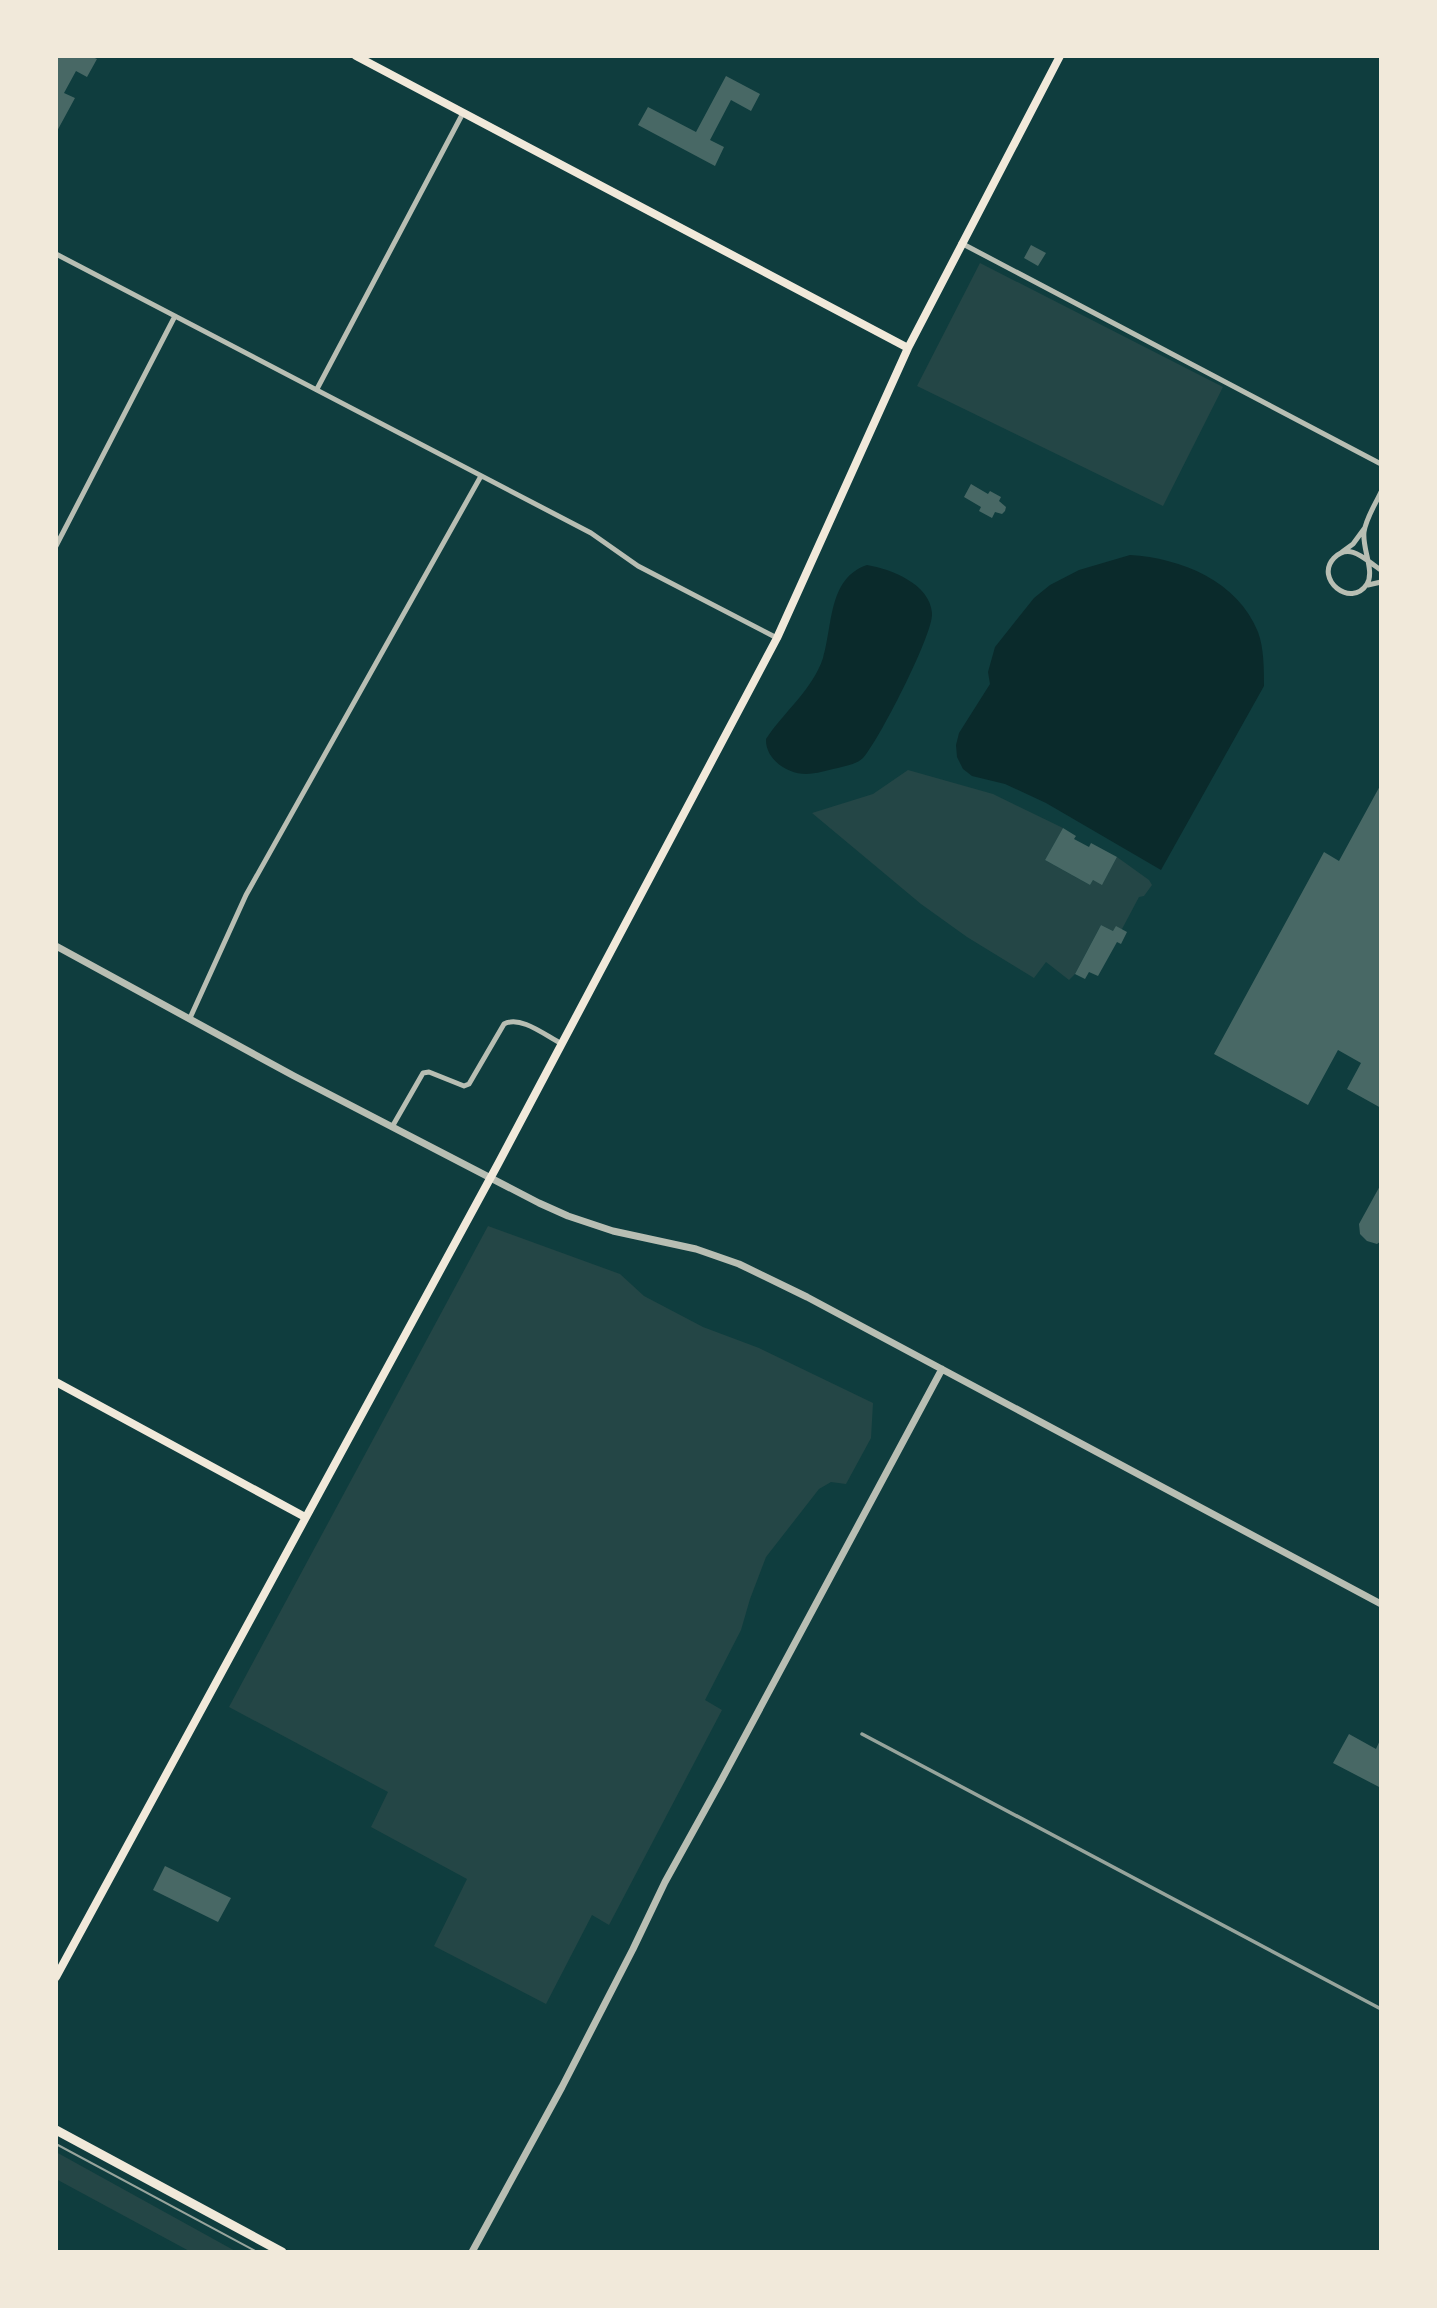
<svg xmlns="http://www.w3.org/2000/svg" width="1437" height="2308" font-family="'Fira Sans Condensed',sans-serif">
	<rect width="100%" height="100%" fill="#0f3d3e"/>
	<!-- green -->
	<path fill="#244646" d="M980,263L1223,387L1163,506L917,386Z
		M908,770L993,794L1063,828L1045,860L1090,885L1093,880L1102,884L1117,857L1149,880L1152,885L1144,896L1139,897L1122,929L1113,931L1101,925L1075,974L1069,980L1046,962L1034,978L967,937L921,904L812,813L873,794Z
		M488,1226L620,1274L644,1296L703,1327L759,1348L873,1403L871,1438L846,1484L831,1482L819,1489L766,1557L750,1599L741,1630L705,1700L722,1710L609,1925L592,1915L546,2004L434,1946L467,1879L371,1827L388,1792L229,1707Z
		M56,2152L237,2252H191L56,2179Z"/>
	<!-- water -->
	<path fill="#0a2a2b" d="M1130,555C1181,558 1238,581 1258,632C1264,648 1264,669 1264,686L1161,870L1046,803L1005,784L972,776L963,769L957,757L956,745L959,733L990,684L988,672L995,647L1034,598L1050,585L1079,570Z
		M867,565C891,569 930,584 932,613C934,633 878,742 863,758C857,764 846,766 838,768C828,770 816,774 806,774C787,774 765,759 766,739C783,713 813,689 823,658C833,625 828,578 867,565Z"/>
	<!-- building -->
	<path fill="#486865" d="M56,56H90L97,59L87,77L76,71L64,93L75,98L56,133Z
		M726,76L760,94L751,111L731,100L710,140L724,147L715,166L638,125L648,107L696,132Z
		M1031,245L1046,253L1038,266L1024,258Z
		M971,484L988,494L990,491L1001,497L999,501L1006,507L1005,511L1002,514L995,512L992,518L979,511L981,507L964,497Z
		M1381,784V1108L1347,1089L1361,1063L1338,1050L1308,1105L1214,1054L1324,852L1339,861Z
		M1063,828L1076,836L1074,839L1089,847L1091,843L1117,857L1102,885L1093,880L1090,885L1045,860Z
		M1101,925L1113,931L1116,926L1127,932L1121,944L1117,942L1098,976L1089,972L1085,979L1075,974Z
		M1381,1184V1241L1377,1244L1367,1241L1360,1234L1359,1224Z
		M1349,1734L1376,1749L1381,1738V1788L1333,1763Z
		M165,1866L231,1898L218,1922L153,1890Z"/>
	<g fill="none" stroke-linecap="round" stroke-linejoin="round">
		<!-- minor -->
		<path stroke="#b8beb3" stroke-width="5" d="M961,243L1381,464
			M56,254L591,533L638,566L777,638
			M317,389L463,113
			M1381,492C1375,505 1366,518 1364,532C1362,549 1375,571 1367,584C1351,609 1314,579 1334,558C1351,541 1367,562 1381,570
			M56,546L175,316
			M1342,552L1353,544L1364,529
			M1368,585L1381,582
			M190,1018L246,895L481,476
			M392,1127L423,1073L429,1072L464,1086L469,1084L504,1024C521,1015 546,1036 562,1044"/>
		<!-- tertiary -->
		<path stroke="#b8beb3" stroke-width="7" d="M56,946L294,1076L539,1203L568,1216L613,1231L696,1249L739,1264L807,1297L1381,1604
			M472,2252L562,2087L633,1949L665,1882L722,1779L942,1369"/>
		<!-- secondary -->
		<path stroke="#f1e9da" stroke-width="8" d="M356,56L908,348
			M56,1382L305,1517
			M56,1977L498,1164L777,638L908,348L1060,56"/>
		<!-- primary -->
		<path stroke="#f1e9da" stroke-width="9" d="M56,2130L282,2252"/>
		<!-- tram -->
		<path stroke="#97a49c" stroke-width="2" d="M56,2144L257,2252"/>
		<!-- rail -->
		<path stroke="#97a49c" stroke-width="3.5" d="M862,1734L1381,2009"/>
	</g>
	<!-- border -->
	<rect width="1437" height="2308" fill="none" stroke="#f1e9da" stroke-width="116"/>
</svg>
